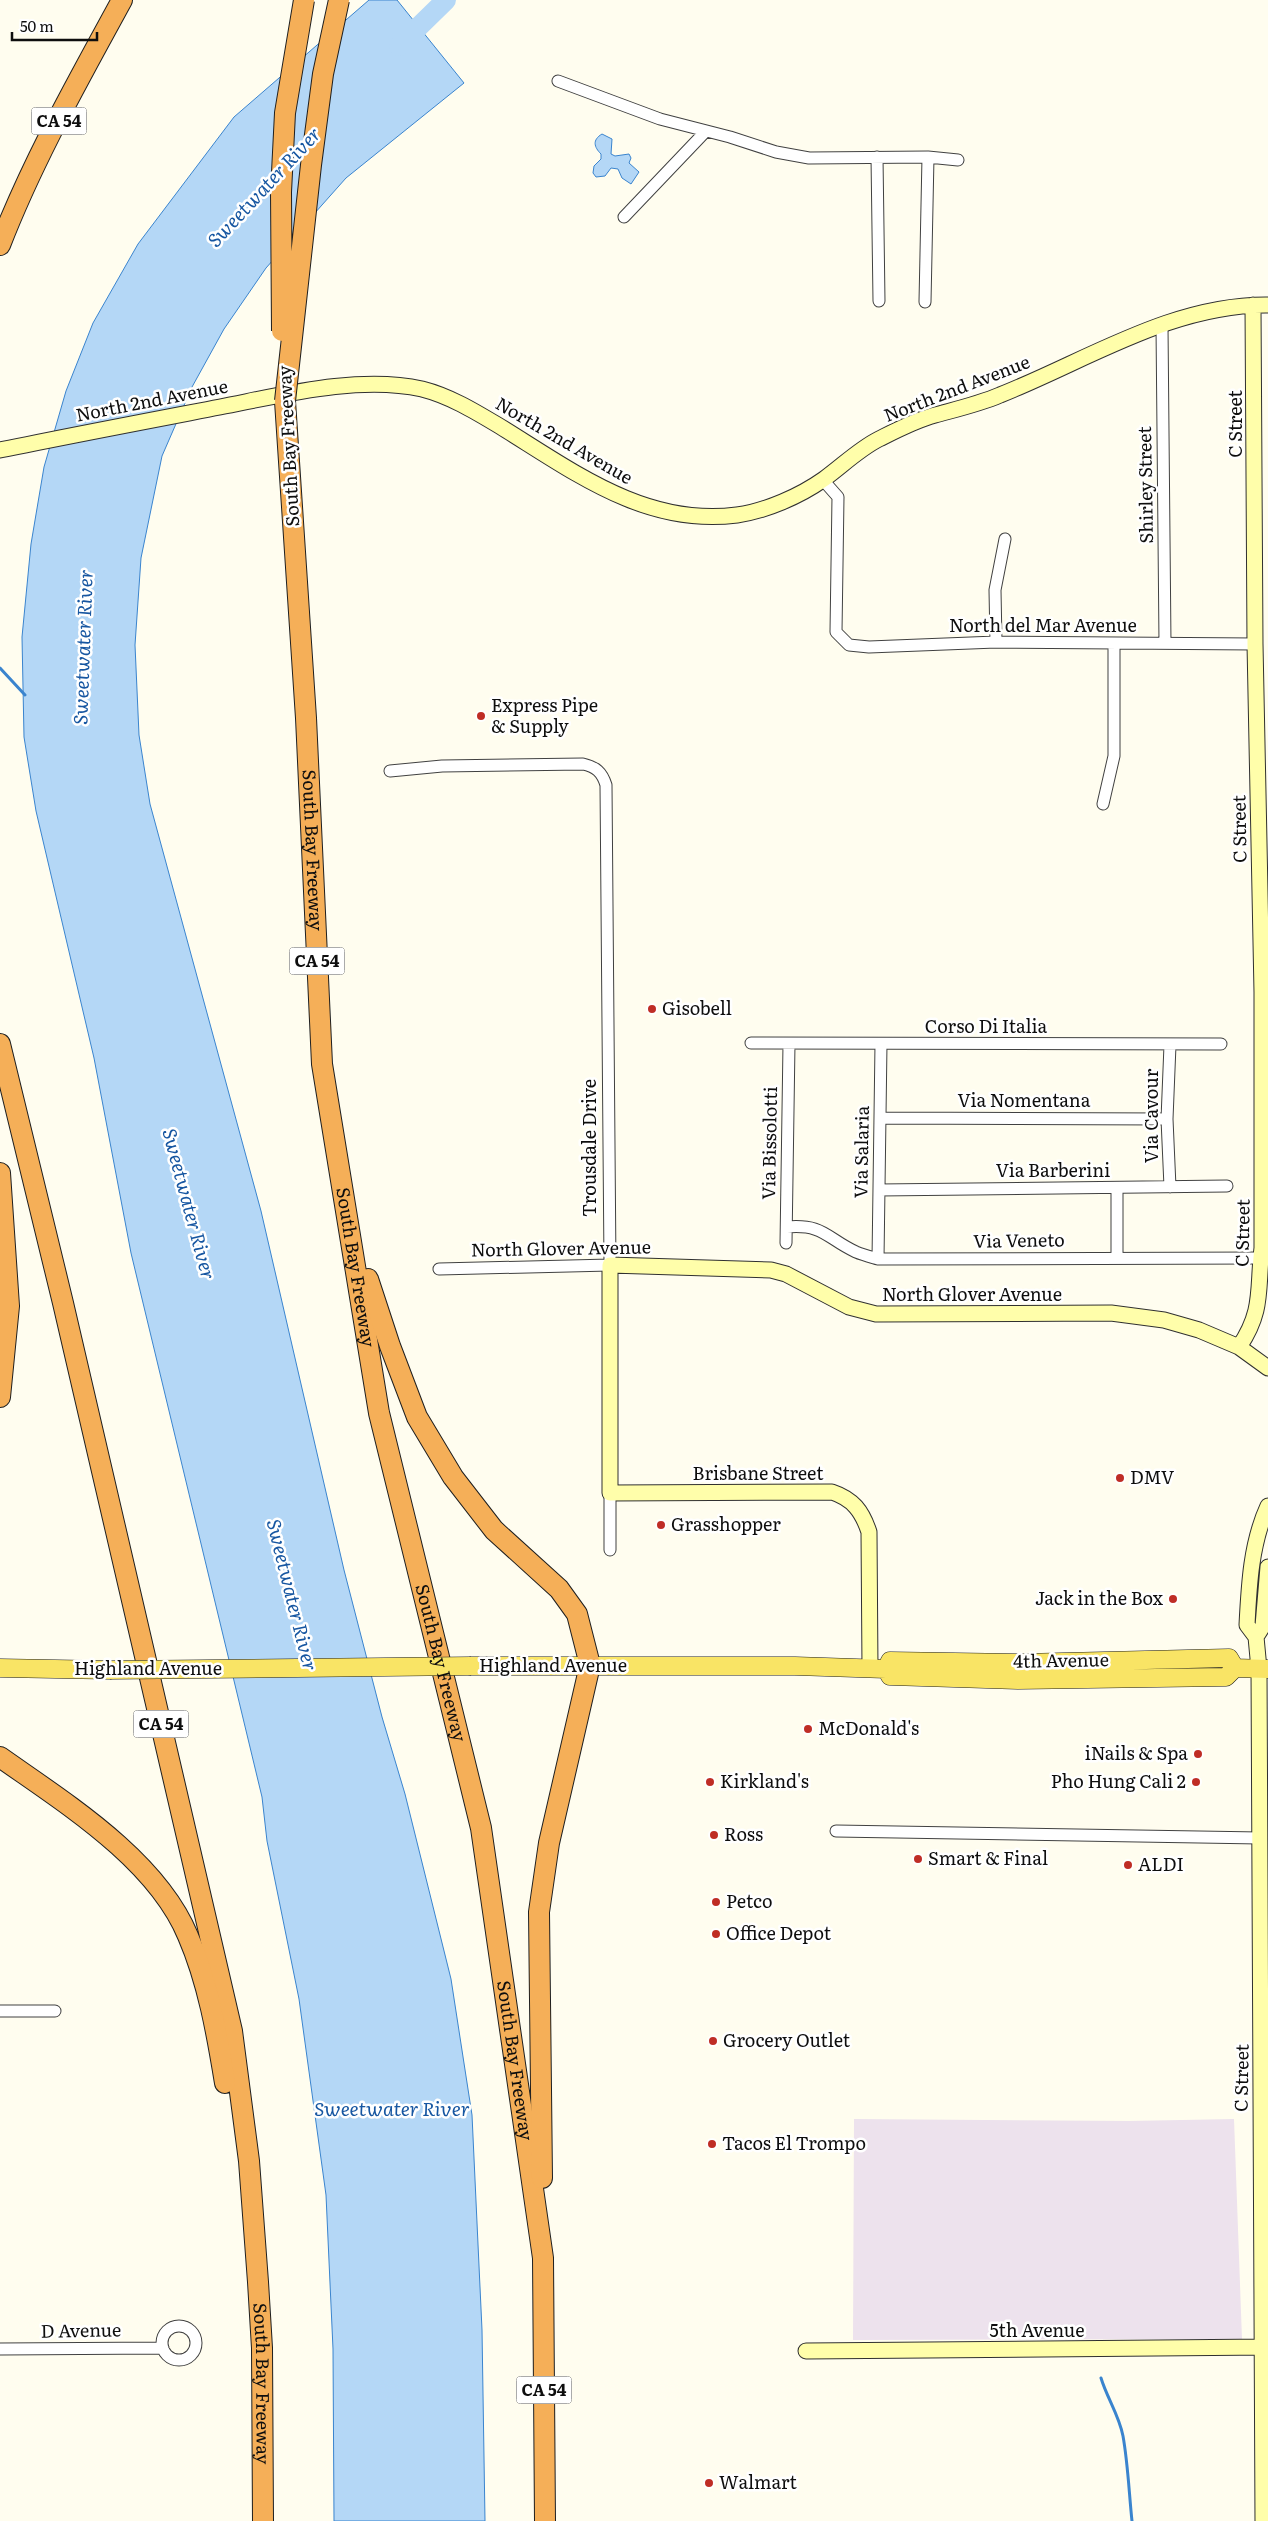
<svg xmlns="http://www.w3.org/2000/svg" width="1268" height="2521" font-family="Literata,serif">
	<rect width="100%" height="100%" fill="#fffdef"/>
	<!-- industrial -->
	<path fill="#ede2ed" d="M854,2119L1129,2121L1234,2119L1242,2339L853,2340Z"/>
	<!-- water -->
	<path fill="#b4d7f6" stroke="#3a84ce" d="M369,0H397L464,83L346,178L266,268L224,329L192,387L162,456L141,558L135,645L139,735L150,804L261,1211L344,1570L382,1717L405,1794L451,1979L472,2115L482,2330L485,2521H334L333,2349L326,2195L299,1999L267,1841L262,1797L131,1253L94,1058L36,811L24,737L22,637L31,544L44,467L66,391L93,323L138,244L234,117Z
		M602,134L612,139L611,154L615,156L629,154L631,158L629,163L639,172L631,184L622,178L618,169L611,168L605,176L596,177L593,173L594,166L601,159V154C594,147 592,140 602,134Z"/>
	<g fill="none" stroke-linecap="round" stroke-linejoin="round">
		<!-- stream -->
		<path stroke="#3a84ce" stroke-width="3" d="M0,668L25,695
			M1101,2378C1107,2398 1119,2415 1123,2436C1128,2464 1129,2493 1132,2521"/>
		<!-- river -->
		<path stroke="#b4d7f6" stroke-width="20" d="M399,46L446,0"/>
		<defs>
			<path id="street" d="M558,81L660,119L730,137L776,152L809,158L928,157L958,160
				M877,157L879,301
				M624,217L706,131
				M925,302L928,157
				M1162,326L1165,643
				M823,480L838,497L836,632L849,645L869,647L996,642L1255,644
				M996,642L995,590L1005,539
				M390,771L442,766L583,764C596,767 602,772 606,785L610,1265L439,1269
				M1103,804L1114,756V643
				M751,1043L1221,1044
				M880,1118L1167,1119
				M1170,1187L1167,1119L1170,1045
				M1117,1189V1258
				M879,1190L1227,1186
				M787,1227C824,1224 826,1238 856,1252C863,1255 871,1257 878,1259L1261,1258
				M786,1243L789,1044
				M878,1259L881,1044
				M610,1550V1493
				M836,1831L1260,1838
				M0,2011H55
				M162 2343a17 17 0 1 1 34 0a17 17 0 1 1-34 0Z
				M0,2349L163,2348"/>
			<path id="secondary" d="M0,450C73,435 147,421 220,407C282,395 359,375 422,389C450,396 476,412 501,427C574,472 646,527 737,515C766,511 800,496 824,479C842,466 859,449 879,439C897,430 916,420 935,415C957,409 979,404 1000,395C1086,361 1172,304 1268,305
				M1239,1347C1264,1310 1257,1289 1262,1248V992L1255,644L1253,305
				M1256,1637L1263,1626L1268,1567
				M870,1669L869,1532C862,1511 853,1499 832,1492L610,1493V1265L771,1270L786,1274L849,1307L876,1314L1111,1313L1164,1320L1199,1330L1239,1347L1268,1368
				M806,2351L1268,2347
				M1263,2521L1259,1669L1256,1637L1247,1625C1249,1585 1251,1543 1268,1506"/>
			<path id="primary" d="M471,1666H795L886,1669
				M0,1668L110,1670
				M1235,1668L1268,1669
				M886,1669L890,1661L1021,1663L1229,1658L1235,1668
				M886,1669L890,1676L1018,1680L1226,1677L1235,1668"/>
			<g id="highway">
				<path d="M0,245C33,160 79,79 122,0"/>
				<path id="s1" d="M285,401L306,718L322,1064L379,1413L481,1828L543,2258L545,2521"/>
				<path id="s2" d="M0,1044L63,1303L232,2031L249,2161L258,2282L262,2348L263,2521"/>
				<path d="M0,1173L9,1306L0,1397"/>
				<path d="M368,1279L390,1346L417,1417L453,1477L494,1530L559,1589L577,1614L590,1665L549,1843L539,1912L542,2178"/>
				<path d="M0,1757C65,1803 156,1859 188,1936C208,1982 217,2034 225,2083"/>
			</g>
		</defs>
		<!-- street casing -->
		<use href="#street" stroke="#414141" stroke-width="13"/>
		<!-- secondary casing -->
		<use href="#secondary" stroke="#303030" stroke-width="17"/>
		<!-- primary casing -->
		<use href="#primary" stroke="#1f1f1f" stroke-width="19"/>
		<!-- highway casing -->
		<use href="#highway" stroke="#1f1f1f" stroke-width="22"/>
		<!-- street -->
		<use href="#street" stroke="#fff" stroke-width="11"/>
		<!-- secondary -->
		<use href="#secondary" stroke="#fffeaa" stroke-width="15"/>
		<!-- primary -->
		<use href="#primary" stroke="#f9e465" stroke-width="18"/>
		<!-- highway -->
		<use href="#highway" stroke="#f5af58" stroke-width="20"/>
		<defs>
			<path id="primary-bridge" d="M110,1670L471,1666"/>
			<path id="highway-bridge" d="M282,331L281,192L285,113L304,0
				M285,401L311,165L323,74L339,0"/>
		</defs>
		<!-- primary-bridge casing -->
		<use href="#primary-bridge" stroke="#1f1f1f" stroke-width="19" stroke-linecap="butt"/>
		<!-- highway-bridge casing -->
		<use href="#highway-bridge" stroke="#1f1f1f" stroke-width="22" stroke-linecap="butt"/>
		<!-- primary-bridge -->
		<use href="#primary-bridge" stroke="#f9e465" stroke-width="18"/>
		<!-- highway-bridge -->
		<use href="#highway-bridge" stroke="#f5af58" stroke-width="20"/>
	</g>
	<!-- markers -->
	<g fill="#bf2d25" stroke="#fff" stroke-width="2">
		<circle cx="481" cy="716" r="5"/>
		<circle cx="652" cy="1009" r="5"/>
		<circle cx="1120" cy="1478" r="5"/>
		<circle cx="661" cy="1525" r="5"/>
		<circle cx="1173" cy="1599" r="5"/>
		<circle cx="808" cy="1729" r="5"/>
		<circle cx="1198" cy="1754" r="5"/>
		<circle cx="710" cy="1782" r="5"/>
		<circle cx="1196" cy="1782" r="5"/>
		<circle cx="714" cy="1835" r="5"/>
		<circle cx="918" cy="1859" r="5"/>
		<circle cx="1128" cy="1865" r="5"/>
		<circle cx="716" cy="1902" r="5"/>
		<circle cx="716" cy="1934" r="5"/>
		<circle cx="713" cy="2041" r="5"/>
		<circle cx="712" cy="2144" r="5"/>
		<circle cx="709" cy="2483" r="5"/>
	</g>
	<g text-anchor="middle" stroke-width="5" stroke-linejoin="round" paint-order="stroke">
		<!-- shield labels -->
		<g fill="#fff" stroke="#565656" stroke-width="1">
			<rect x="31.5" y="107.5" width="55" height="27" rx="4"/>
			<rect x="289.5" y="947.5" width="55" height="27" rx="4"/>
			<rect x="133.5" y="1710.5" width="55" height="27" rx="4"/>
			<rect x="516.5" y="2376.5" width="55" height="27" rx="4"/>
		</g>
		<g font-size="16" font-weight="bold" fill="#0e0e0e">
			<text x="59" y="127">CA 54</text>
			<text x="317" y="967">CA 54</text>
			<text x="161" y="1730">CA 54</text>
			<text x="544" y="2396">CA 54</text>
		</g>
		<!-- street labels -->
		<g font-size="18" fill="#0e0e0e" stroke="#fff">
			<text transform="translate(957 389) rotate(-21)" y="6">North 2nd Avenue</text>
			<text transform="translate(152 401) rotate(-11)" y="6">North 2nd Avenue</text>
			<text transform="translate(1236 424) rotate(-90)" y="6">C Street</text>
			<text transform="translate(564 441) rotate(30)" y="6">North 2nd Avenue</text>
			<text transform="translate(289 446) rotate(-93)" y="6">South Bay Freeway</text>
			<text transform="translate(1146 485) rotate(-91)" y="6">Shirley Street</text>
			<text x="1043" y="632">North del Mar Avenue</text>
			<text transform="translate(1240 829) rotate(-91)" y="6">C Street</text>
			<text dy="6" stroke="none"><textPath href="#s1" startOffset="450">South Bay Freeway</textPath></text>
			<text x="986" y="1033">Corso Di Italia</text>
			<text x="1024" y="1107">Via Nomentana</text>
			<text transform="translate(1152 1116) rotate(-90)" y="6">Via Cavour</text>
			<text transform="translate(770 1143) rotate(-89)" y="6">Via Bissolotti</text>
			<text transform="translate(590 1148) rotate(-90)" y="6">Trousdale Drive</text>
			<text transform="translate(862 1152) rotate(-89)" y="6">Via Salaria</text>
			<text x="1053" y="1177">Via Barberini</text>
			<text transform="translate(1243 1233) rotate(-89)" y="6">C Street</text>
			<text transform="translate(1019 1241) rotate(-1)" y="6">Via Veneto</text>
			<text transform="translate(561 1249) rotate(-1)" y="6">North Glover Avenue</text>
			<text dy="6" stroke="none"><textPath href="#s1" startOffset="870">South Bay Freeway</textPath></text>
			<text x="972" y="1301">North Glover Avenue</text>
			<text x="758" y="1480">Brisbane Street</text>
			<text transform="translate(1061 1661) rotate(-1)" y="6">4th Avenue</text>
			<text dy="6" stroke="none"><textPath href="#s1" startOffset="1275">South Bay Freeway</textPath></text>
			<text x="553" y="1672">Highland Avenue</text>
			<text x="148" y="1675">Highland Avenue</text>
			<text dy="6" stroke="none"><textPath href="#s1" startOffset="1680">South Bay Freeway</textPath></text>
			<text transform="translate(1242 2078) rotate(-89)" y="6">C Street</text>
			<text transform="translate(81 2331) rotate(-1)" y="6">D Avenue</text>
			<text x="1037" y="2337">5th Avenue</text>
			<text dy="6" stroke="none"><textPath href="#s2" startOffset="1368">South Bay Freeway</textPath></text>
		</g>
		<!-- poi labels -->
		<g font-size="18" fill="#0e0e0e" stroke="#fff" text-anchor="start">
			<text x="491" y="712">Express Pipe<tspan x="491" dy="21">&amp; Supply</tspan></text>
			<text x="662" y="1015">Gisobell</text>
			<text x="1130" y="1484">DMV</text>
			<text x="671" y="1531">Grasshopper</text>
			<text x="1163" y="1605" text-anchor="end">Jack in the Box</text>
			<text x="818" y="1735">McDonald's</text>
			<text x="1188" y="1760" text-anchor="end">iNails &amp; Spa</text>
			<text x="720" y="1788">Kirkland's</text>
			<text x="1186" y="1788" text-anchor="end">Pho Hung Cali 2</text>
			<text x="724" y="1841">Ross</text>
			<text x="928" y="1865">Smart &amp; Final</text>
			<text x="1138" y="1871">ALDI</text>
			<text x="726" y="1908">Petco</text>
			<text x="726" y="1940">Office Depot</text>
			<text x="723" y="2047">Grocery Outlet</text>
			<text x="722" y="2150">Tacos El Trompo</text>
			<text x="719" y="2489">Walmart</text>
		</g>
		<!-- water labels -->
		<g font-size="19" font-style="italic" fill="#1656a1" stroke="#fff">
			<text transform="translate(264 187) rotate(-47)" y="7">Sweetwater River</text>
			<text transform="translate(83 647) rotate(-88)" y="7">Sweetwater River</text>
			<text transform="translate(189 1204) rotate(75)" y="7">Sweetwater River</text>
			<text transform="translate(292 1595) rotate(76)" y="7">Sweetwater River</text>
			<text x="392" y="2116">Sweetwater River</text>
		</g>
	</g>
	<!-- scale -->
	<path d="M12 32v8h85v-8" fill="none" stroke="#0e0e0e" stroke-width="2.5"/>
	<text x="20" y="32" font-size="15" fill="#0e0e0e" stroke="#ffffff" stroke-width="4" paint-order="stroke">50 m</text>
</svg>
